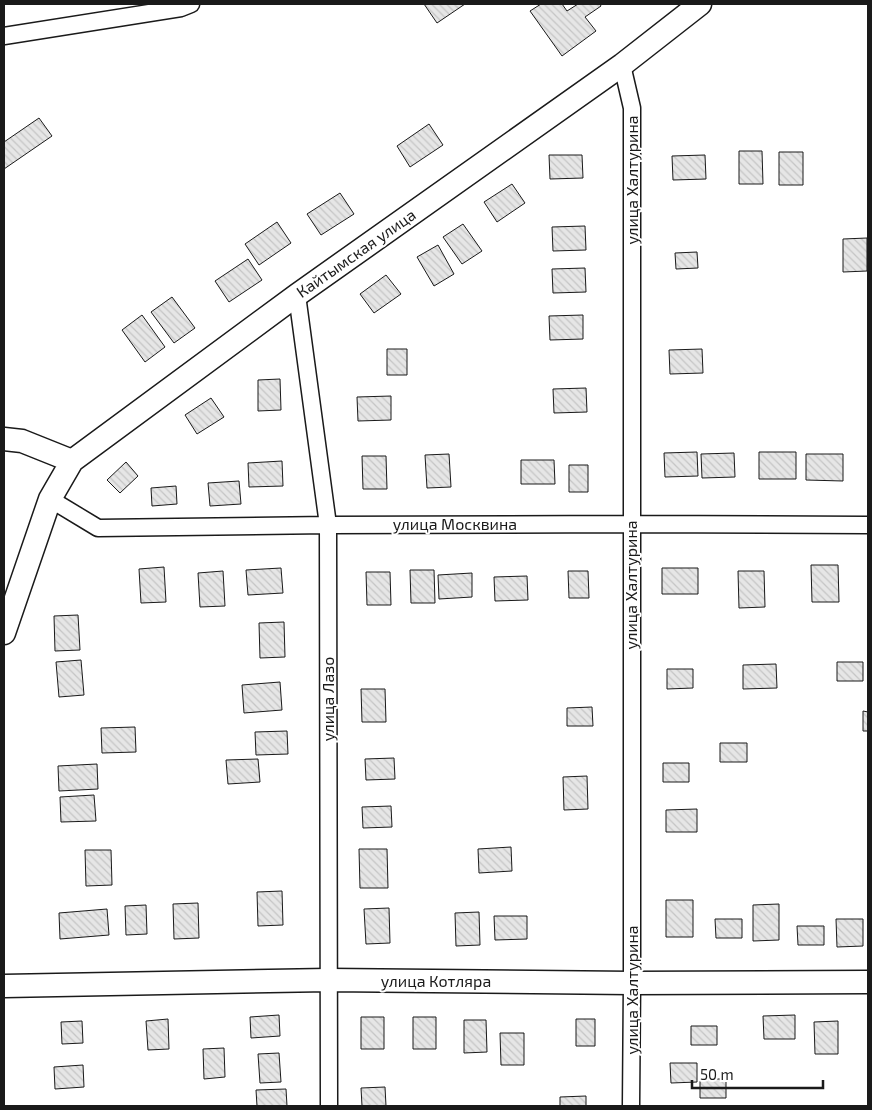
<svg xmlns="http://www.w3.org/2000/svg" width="872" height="1110" font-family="'Exo 2',sans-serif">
	<defs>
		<pattern id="building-back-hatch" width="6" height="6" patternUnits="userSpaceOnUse" patternTransform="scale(1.25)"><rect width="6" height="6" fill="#e6e6e6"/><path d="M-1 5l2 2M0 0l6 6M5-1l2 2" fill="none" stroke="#c5c5c5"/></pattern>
	</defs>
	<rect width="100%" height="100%" fill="#fff"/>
	<!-- building -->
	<path fill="url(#building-back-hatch)" stroke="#1a1a1a" d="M424,4H465L437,23Z
		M541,4H562L567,11L578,4H600L601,6L585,17L596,31L562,56L530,11Z
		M39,118L52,136L4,169V142Z
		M429,124L443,145L410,167L397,146Z
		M739,151H762L763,184H739Z
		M779,152H803V185H779Z
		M549,155H582L583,178L550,179Z
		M705,155L706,179L673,180L672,156Z
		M512,184L525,203L497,222L484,202Z
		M340,193L354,214L321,235L307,214Z
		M277,222L291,243L259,265L245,244Z
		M463,224L482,251L462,264L443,237Z
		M585,226L586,250L553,251L552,227Z
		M867,238V271L843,272V239Z
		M438,245L454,274L434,286L417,257Z
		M697,252L698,268L676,269L675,253Z
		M248,259L262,280L229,302L215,281Z
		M585,268L586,292L553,293L552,269Z
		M386,275L401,294L374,313L360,294Z
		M172,297L195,328L174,343L151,312Z
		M142,315L165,347L145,362L122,330Z
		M583,315V339L550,340L549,316Z
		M387,349H407V375H387Z
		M702,349L703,373L670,374L669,350Z
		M280,379L281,410L258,411V380Z
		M586,388L587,412L554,413L553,389Z
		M391,396V420L358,421L357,397Z
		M211,398L224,417L197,434L185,415Z
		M697,452L698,476L665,477L664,453Z
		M759,452H796V479H759Z
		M734,453L735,477L702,478L701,454Z
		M449,454L451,487L427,488L425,455Z
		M806,454H843V481L806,480Z
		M362,456H386L387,489H363Z
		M521,460H554L555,484H521Z
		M282,461L283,486L249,487L248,463Z
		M126,462L138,476L120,493L107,480Z
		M569,465H588V492H569Z
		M239,481L241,504L210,506L208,483Z
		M176,486L177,504L152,506L151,488Z
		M811,565H838L839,602H812Z
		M164,567L166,602L141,603L139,569Z
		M281,568L283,593L248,595L246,570Z
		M662,568H698V594H662Z
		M410,570H434L435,603H411Z
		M223,571L225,606L200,607L198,573Z
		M568,571H588L589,598H569Z
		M738,571H764L765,607L739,608Z
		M366,572H390L391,605H367Z
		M472,573V597L439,599L438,575Z
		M527,576L528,600L495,601L494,577Z
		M78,615L80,650L55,651L54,616Z
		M284,622L285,657L260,658L259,623Z
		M81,660L84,695L59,697L56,662Z
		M837,662H863V681H837Z
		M776,664L777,688L743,689V665Z
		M667,669H693V688L667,689Z
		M280,682L282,710L244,713L242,685Z
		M361,689H385L386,722H362Z
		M592,707L593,726H567V708Z
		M863,711L868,712V731H863Z
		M135,727L136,752L102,753L101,728Z
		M287,731L288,754L256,755L255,732Z
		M720,743H747V762H720Z
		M394,758L395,779L366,780L365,759Z
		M258,759L260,782L228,784L226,760Z
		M663,763H689V782H663Z
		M97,764L98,789L59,791L58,766Z
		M587,776L588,809L564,810L563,777Z
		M94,795L96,821L61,822L60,797Z
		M391,806L392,827L363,828L362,807Z
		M697,809V832H666V810Z
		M511,847L512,871L479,873L478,849Z
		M359,849H387L388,888H360Z
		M85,850H111L112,885L86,886Z
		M282,891L283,925L258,926L257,892Z
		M666,900H693V937H666Z
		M198,903L199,938L174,939L173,904Z
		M779,904V940L753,941V905Z
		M146,905L147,934L126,935L125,906Z
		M389,908L390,943L366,944L364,909Z
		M107,909L109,935L60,939L59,913Z
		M479,912L480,945L456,946L455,913Z
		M494,916H527V939L495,940Z
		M715,919H742V938H716Z
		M836,919H863V946L837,947Z
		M797,926H824V945H798Z
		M279,1015L280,1036L251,1038L250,1017Z
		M795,1015V1039H764L763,1016Z
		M361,1017H384V1049H361Z
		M413,1017H436V1049H413Z
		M168,1019L169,1049L148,1050L146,1021Z
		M576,1019H595V1046H576Z
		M464,1020H486L487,1052L464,1053Z
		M82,1021L83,1043L62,1044L61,1022Z
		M838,1021V1054H815L814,1022Z
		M691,1026H717V1045H691Z
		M500,1033H524V1065H501Z
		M224,1048L225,1077L204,1079L203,1049Z
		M279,1053L281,1082L260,1083L258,1054Z
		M670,1063H697V1082L671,1083Z
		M83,1065L84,1087L55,1089L54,1067Z
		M700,1079H726V1098H700Z
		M385,1087L386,1106H362L361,1088Z
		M286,1089L287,1106H257L256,1090Z
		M586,1096V1106H560V1097Z"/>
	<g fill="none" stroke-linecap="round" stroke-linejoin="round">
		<defs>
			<path id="street" d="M4,36L181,8L191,4
				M622,65L632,108V983L631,1106
				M297,295L328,525L329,1106
				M50,499L98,528L328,525L631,524L868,525"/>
			<path id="secondary" d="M4,439L22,441L72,461L297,295L622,65L700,4
				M4,633L50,499L72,461
				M4,986L328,980L632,983L868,982"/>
		</defs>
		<!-- street casing -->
		<use href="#street" stroke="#1a1a1a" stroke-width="19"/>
		<!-- secondary casing -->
		<use href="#secondary" stroke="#1a1a1a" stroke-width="25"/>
		<!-- street -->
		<use href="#street" stroke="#fff" stroke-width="16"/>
		<!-- secondary -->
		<use href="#secondary" stroke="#fff" stroke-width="22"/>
	</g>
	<g text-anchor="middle" stroke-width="4" stroke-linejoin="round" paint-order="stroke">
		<!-- street labels -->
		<g font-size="16" fill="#1a1a1a" stroke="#fff">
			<text transform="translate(632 180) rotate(-90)" y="6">улица Халтурина</text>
			<text transform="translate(356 253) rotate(-35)" y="6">Кайтымская улица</text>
			<text x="455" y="530">улица Москвина</text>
			<text transform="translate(631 585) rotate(-90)" y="6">улица Халтурина</text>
			<text transform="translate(328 699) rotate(-90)" y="6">улица Лазо</text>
			<text x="436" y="987">улица Котляра</text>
			<text transform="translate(632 990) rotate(-90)" y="6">улица Халтурина</text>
		</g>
	</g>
	<!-- border -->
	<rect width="872" height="1110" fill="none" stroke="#1a1a1a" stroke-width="10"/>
	<!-- scale -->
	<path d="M692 1080v8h131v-8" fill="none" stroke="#1a1a1a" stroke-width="2.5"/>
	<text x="700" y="1080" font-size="15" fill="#1a1a1a" stroke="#ffffff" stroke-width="4" paint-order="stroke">50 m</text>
</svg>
